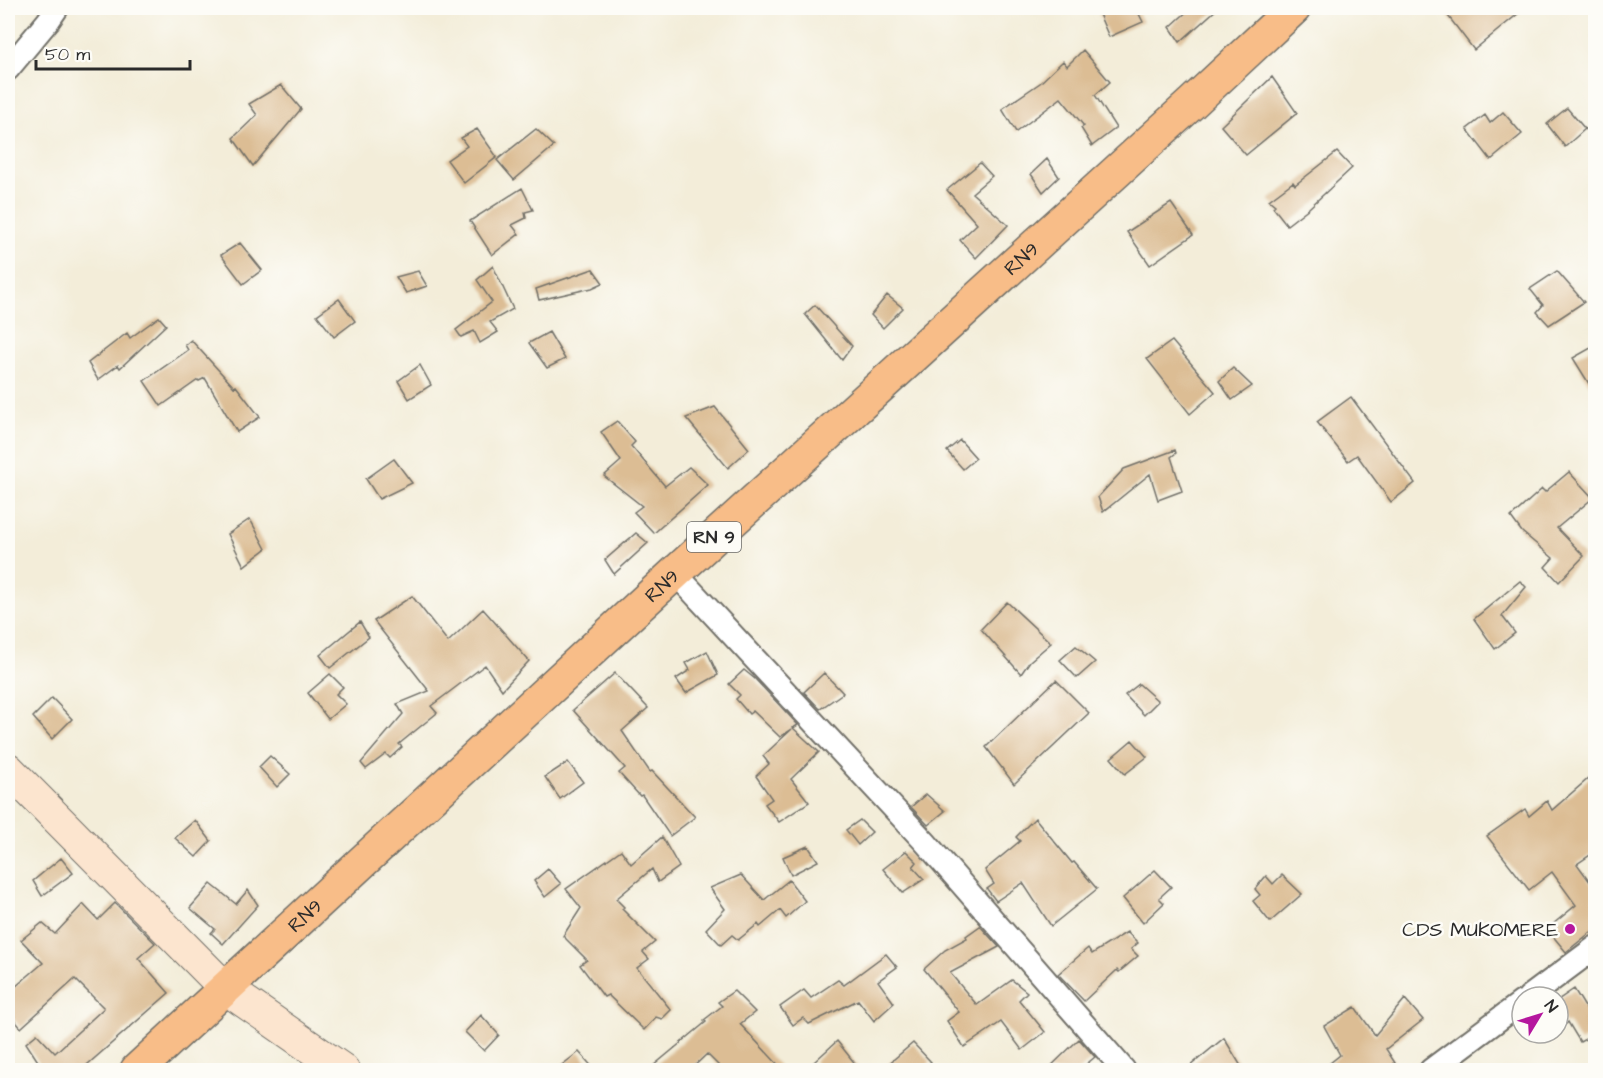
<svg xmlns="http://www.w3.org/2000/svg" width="1603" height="1078" font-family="'Architects Daughter',sans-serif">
	<rect width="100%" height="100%" fill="#fdfcf7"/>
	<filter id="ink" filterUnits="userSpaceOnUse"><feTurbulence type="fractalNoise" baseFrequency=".0167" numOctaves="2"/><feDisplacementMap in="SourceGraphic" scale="12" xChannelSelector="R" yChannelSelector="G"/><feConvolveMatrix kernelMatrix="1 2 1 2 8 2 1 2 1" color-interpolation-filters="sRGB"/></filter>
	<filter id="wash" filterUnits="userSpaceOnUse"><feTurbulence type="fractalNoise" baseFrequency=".008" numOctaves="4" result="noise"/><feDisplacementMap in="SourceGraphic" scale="24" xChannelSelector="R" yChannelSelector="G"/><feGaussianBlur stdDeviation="1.35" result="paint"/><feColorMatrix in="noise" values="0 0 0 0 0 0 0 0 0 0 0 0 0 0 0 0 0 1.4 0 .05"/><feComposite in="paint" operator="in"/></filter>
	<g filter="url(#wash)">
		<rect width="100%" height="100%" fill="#f3edd9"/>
		<g id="blocks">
			<!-- building -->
			<path fill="#dcbd94" d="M1111,8H1136L1143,22L1109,37L1099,14Z
				M1191,8H1218L1180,42L1170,27Z
				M1442,8H1525L1474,50Z
				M1083,50L1110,82L1095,95L1116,128L1092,146L1081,128L1084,126L1061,98L1016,132L1002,109L1040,83L1063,61L1067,66Z
				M1272,77L1297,113L1246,155L1221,126Z
				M281,85L301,109L253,166L233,138L257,115L249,104Z
				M1567,108L1585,129L1565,147L1547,124Z
				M1503,112L1522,134L1491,160L1467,129L1485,115L1490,123Z
				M477,129L497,157L464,183L447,160L467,146L461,138Z
				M536,129L554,146L514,180L497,160Z
				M1337,152L1352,168L1309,208L1287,225L1273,207L1275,205L1269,200L1293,182L1295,185Z
				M1047,159L1059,177L1043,192L1031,174Z
				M980,163L992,176L972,193L1008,225L976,258L960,240L977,224L947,190Z
				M522,188L533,210L525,212L526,218L512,225L519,234L492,255L470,221Z
				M1171,203L1193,235L1150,265L1127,232Z
				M240,243L262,270L243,284L221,255Z
				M493,266L513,309L490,322L498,332L480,343L474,331L461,337L456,330L492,302L477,280Z
				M593,269L603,283L592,288L539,300L536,289Z
				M418,271L427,286L406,293L396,277Z
				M1557,271L1584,302L1549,325L1537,312L1543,305L1530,289Z
				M887,295L903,308L883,328L871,315Z
				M339,299L355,321L334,337L317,315Z
				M815,305L852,346L842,360L805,314Z
				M159,317L166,325L120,368L118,365L98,380L88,363L127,333L130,338Z
				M549,332L565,359L547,368L529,343Z
				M191,340L234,387L236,386L260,417L237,432L205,378L199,381L198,380L161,406L144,381L188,350L185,345Z
				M1172,341L1215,392L1190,414L1147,359Z
				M1596,345V395L1573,358Z
				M420,365L431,385L409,399L398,381Z
				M1233,368L1252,386L1232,400L1219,381Z
				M1351,397L1415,483L1391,502L1357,455L1348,461L1317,422Z
				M715,407L749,449L728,468L686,418Z
				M617,421L635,442L631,446L665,486L689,467L708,485L654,533L634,512L642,506L604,476L621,461L601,432Z
				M960,440L976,458L963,469L947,451Z
				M1175,450L1176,453L1171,457L1182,491L1158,500L1150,474L1103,512L1098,497L1124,469Z
				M394,459L412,483L379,499L366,479Z
				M1569,472L1593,498L1557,528L1584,556L1559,582L1545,567L1553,558L1522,532L1511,517L1542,489L1545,492Z
				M250,519L266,549L244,566L228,534Z
				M636,533L648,543L614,574L605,560Z
				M1520,581L1526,587L1502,616L1515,633L1495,649L1474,619Z
				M412,596L448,642L483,609L529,661L502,690L485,665L431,706L437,713L399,744L402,747L390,758L386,754L366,769L361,763L403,714L397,704L429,691L374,621Z
				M1007,602L1051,643L1030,661L1021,674L981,629Z
				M360,622L369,637L330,668L320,655Z
				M1076,646L1095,662L1077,678L1060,660Z
				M707,651L718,675L686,693L676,679L690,670L686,663Z
				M744,670L755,679L798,725L793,728L819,752L791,779L809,802L779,822L765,804L772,799L756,776L769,764L763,756L792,729L780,737L753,711L749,714L736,699L740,695L729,684Z
				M615,673L648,708L622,731L650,772L652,771L695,817L670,836L642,795L640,796L619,773L625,768L573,710Z
				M824,673L843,693L820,709L804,692Z
				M330,674L343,687L336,694L346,704L328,719L308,693Z
				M1056,680L1089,713L1014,784L986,747Z
				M1139,684L1158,701L1144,715L1125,695Z
				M52,698L72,719L52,739L33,717Z
				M1132,740L1147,757L1125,774L1111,758Z
				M270,756L290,774L277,787L259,767Z
				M568,762L583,782L560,799L545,777Z
				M1596,772V851L1577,864L1596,890V928L1566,952L1547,929L1576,905L1552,872L1529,890L1487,836L1525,809L1529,816L1547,801L1552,810Z
				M926,794L945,811L928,825L911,807Z
				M1035,818L1072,863L1074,862L1097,889L1051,926L1023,883L996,901L987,889L994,884L985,870L1020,841L1016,837Z
				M195,820L211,841L196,857L175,838Z
				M860,820L872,832L858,845L846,830Z
				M662,837L679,867L658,882L652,869L616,899L624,907L622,909L655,942L643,952L649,959L637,968L671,1010L662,1019L656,1017L644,1030L608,995L604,997L580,965L587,960L563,936L581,908L566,889L621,850L631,864Z
				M808,846L818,861L791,875L783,857Z
				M906,851L917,862L913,867L924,879L903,893L883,869Z
				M61,858L73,873L42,896L33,881Z
				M548,869L561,884L545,897L534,881Z
				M1155,870L1171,887L1159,898L1164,903L1143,923L1123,898Z
				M741,875L764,900L789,880L805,901L786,918L780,910L760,927L758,924L738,940L732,935L721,945L706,929L725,909L710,888Z
				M1282,875L1302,894L1270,922L1253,901L1260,895L1255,889L1266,876L1273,884Z
				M211,884L236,904L248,890L258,905L223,944L211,933L215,929L190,908Z
				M115,903L155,943L138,958L169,993L80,1071H36L41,1066L26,1043L37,1034L55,1053L104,1008L75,979L21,1028L8,1012V993L43,963L21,940L42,923L55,934L83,904L98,920Z
				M980,926L999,947L950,973L977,1005L1012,980L1027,992L1019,1000L1045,1032L1022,1050L1001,1022L964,1047L947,1021L959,1012L924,969L945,950L967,938L966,936Z
				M1127,932L1138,943L1131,949L1138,956L1119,972L1117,970L1084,1001L1058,974L1088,948L1092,954Z
				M886,954L897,967L878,981L894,1003L874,1021L858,1000L809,1024L803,1018L793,1025L780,1007L804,990L811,998L838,980L844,985Z
				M1574,989L1596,1025V1033L1580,1042L1568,1022L1566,1024L1558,1010V1000Z
				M734,991L755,1012L740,1024L784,1071H724L707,1054L689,1071H647L706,1022L704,1020L722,1006L718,1002Z
				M1405,999L1423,1020L1386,1049L1395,1063L1387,1071H1320L1340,1055L1324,1026L1355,1007L1375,1035Z
				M481,1015L499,1035L484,1051L465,1032Z
				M1224,1038L1244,1071H1184Z
				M1079,1039L1095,1057L1078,1071H1046Z
				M837,1041L861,1071H822L814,1062Z
				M913,1043L931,1062L920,1071H880Z
				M579,1052L596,1071H554Z"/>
		</g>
	</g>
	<g filter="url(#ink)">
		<use href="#blocks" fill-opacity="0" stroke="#716f68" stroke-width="1.5"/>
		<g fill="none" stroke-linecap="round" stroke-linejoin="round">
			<defs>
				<path id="street" d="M8,69L48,21L57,8
					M675,573L925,842L1124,1070
					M1529,997L1596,947
					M1431,1070L1522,1002"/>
				<path id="secondary" d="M8,769L225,988L343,1070"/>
				<g id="primary">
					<path id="s1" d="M137,1070L675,573L1192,103L1294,8"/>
				</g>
			</defs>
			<!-- street casing -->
			<use href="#street" stroke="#716f68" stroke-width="26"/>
			<!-- secondary casing -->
			<use href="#secondary" stroke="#716f68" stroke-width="34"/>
			<!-- primary casing -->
			<use href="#primary" stroke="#716f68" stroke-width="36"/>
			<!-- street -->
			<use href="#street" stroke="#fff" stroke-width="22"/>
			<!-- secondary -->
			<use href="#secondary" stroke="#fce5cf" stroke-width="32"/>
			<!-- primary -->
			<use href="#primary" stroke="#f8bd88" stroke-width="33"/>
		</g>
	</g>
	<!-- markers -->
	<circle fill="#b5179e" stroke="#fdfcf7" stroke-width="2" cx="1570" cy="929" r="6"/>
	<g text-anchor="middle" stroke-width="5" stroke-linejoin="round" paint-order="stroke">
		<!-- shield labels -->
		<rect fill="#fdfcf7" stroke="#6a6a68" stroke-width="1.5" x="687" y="522" width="54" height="30" rx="4.5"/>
		<g font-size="18" font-weight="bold" fill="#2b2b2b">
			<text x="714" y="543">RN 9</text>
		</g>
		<!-- street labels -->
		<g font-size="20" fill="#2b2b2b" stroke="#fdfcf7">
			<text dy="7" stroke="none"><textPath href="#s1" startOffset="1200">RN9</textPath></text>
			<text dy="7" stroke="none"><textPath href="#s1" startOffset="714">RN9</textPath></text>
			<text dy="7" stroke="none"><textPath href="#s1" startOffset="228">RN9</textPath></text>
		</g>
		<!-- poi labels -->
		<g font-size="20" fill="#2b2b2b" stroke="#fdfcf7" text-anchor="end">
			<text x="1558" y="936">CDS MUKOMERE</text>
		</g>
	</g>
	<!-- margin -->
	<rect width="1603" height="1078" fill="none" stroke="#fdfcf7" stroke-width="30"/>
	<!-- north arrow -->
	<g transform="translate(1540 1015) rotate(52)"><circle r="28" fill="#fdfcf7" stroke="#a9a8a5" stroke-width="1.5"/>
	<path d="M0-4.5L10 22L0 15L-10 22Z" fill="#b5179e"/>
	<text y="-9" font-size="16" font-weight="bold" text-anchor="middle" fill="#2b2b2b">N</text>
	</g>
	<!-- scale -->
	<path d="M36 60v9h154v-9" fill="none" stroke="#2b2b2b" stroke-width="3"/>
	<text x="45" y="60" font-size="18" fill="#2b2b2b" stroke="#fdfcf7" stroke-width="4.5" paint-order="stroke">50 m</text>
</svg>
